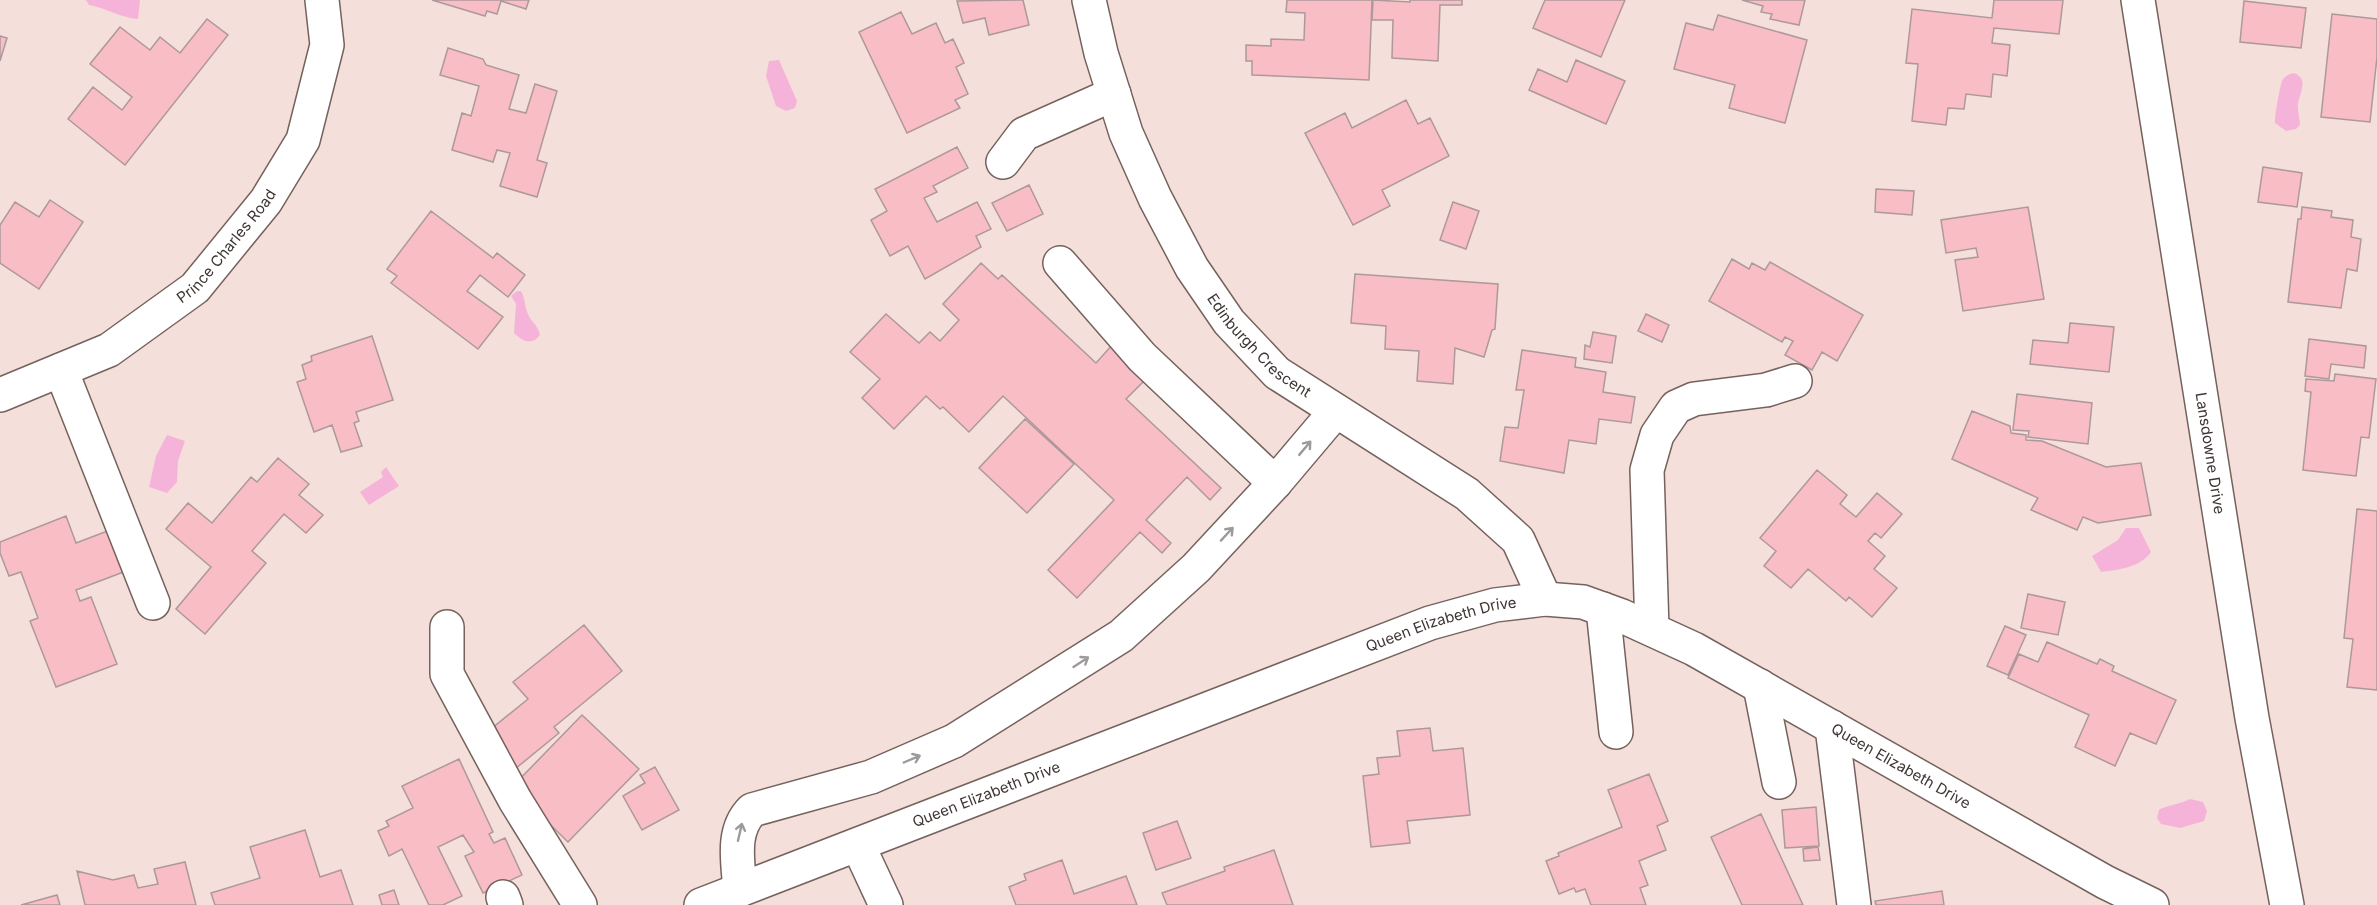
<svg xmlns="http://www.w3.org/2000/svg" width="2377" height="905" font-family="Inter,sans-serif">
	<rect width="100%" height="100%" fill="#f5dfda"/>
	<!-- water -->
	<path fill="#f6b3da" d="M86,0H140L138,19C121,18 106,8 89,5Z
		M779,60L797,101L795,108L786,111L776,106L766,76L769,61Z
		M2294,73C2309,79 2300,92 2298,104C2297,111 2300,119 2300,125L2296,129L2286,131L2275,123C2274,120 2280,85 2282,81C2284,76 2289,74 2294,73Z
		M517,291H521C526,300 524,306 528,314C531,322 538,325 540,335C532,346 522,341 514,333L516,304L511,296Z
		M167,435L185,441L178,461L177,482L167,493L149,487L156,456Z
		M386,467L399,486L369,505L360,492L383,477L381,472Z
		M2126,528H2139L2151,552C2141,567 2118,570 2101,572L2092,556L2118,540Z
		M2190,799L2203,802L2207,811L2204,821L2180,828L2161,824L2157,818L2159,810C2164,806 2181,804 2190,799Z"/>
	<!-- building -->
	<path fill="#f9bdc6" stroke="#ad989b" stroke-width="1.5" d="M432,0H529L526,9L501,1L497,14L487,11L485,16Z
		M1023,0L1029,25L989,35L985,18L963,23L957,1Z
		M1287,0H1372L1369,80L1252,75V61H1246V45L1271,46V39L1304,40L1305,13L1286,12Z
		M1373,0L1410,2V0H1462V5H1440L1438,61L1392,58L1393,20H1372Z
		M1545,0H1625L1601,57L1533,28Z
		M1742,0H1805L1799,25L1770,19L1772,14L1761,12L1763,6Z
		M1994,0H2063L2059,34L1994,28L1992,43L2010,45L2007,76L1993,74L1991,97L1966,94L1964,109L1948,108L1946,125L1912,121L1918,64L1906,63L1912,9L1992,18Z
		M2244,1L2306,8L2301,48L2240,42Z
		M901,12L912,34L936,23L945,43L953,39L964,63L956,67L968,94L955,100L960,108L907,133L859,32Z
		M2332,14L2377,19V57L2370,122L2321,117Z
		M1718,15L1807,40L1785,123L1729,108L1735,85L1674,69L1686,23L1713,30Z
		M207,19L228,35L125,165L68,119L93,87L122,110L132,97L90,64L120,27L150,50L160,37L180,53Z
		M0,36L7,38L0,61Z
		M448,48L483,59L486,65L519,75L509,109L526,113L535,84L557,91L537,160L547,163L537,197L500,186L510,153L497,150L493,162L452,150L462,113L471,116L479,86L440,75Z
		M1576,60L1625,81L1606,124L1529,90L1538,69L1567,82Z
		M1406,100L1418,124L1430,118L1449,156L1382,190L1390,206L1353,225L1305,133L1345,113L1352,128Z
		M957,147L968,168L933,186L937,192L924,198L937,222L977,202L991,229L976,236L981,247L925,279L908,246L890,256L871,220L887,211L875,189Z
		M2263,167L2302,173L2297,207L2258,202Z
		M1029,185L1043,214L1007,231L992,203Z
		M1876,189L1914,191L1912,215L1875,212Z
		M50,200L83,222L39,289L0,263V225L15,202L39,217Z
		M1453,202L1479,211L1466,249L1440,240Z
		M2028,207L2044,299L1963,311L1955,260L1978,257L1976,248L1946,253L1941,220Z
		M2302,207L2332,211L2331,217L2353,220L2351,237L2361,239L2357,271L2347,269L2341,308L2288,302L2298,219H2301Z
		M431,211L493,258L497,253L525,275L508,297L480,275L467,291L503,317L478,349L391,283L397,276L387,269Z
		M1732,259L1749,269L1752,263L1765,270L1770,262L1863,315L1837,361L1822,352L1812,370L1785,355L1793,341L1785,337L1782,342L1709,301Z
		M981,263L998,279L1002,275L1096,363L1113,344L1148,377L1126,399L1221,488L1210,500L1187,477L1146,520L1171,543L1162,553L1140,532L1077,598L1048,570L1114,500L1003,396L969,432L943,407L940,409L926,396L894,429L862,398L880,379L850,352L886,314L919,343L930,332L940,341L959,320L943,304Z
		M1355,274L1498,284L1495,329L1492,330L1484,357L1455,348L1453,384L1417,381L1419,351L1385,349L1386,326L1351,323Z
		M1646,314L1669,325L1662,342L1638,331Z
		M2070,323L2114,327L2109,372L2030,364L2033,340L2068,343Z
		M1593,332L1616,336L1612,363L1584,359L1585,345L1590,347Z
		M372,336L393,400L356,412L359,421L354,423L362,446L341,452L332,425L314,432L297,382L306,379L302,365L312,361L311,356Z
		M2309,339L2366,346L2364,368L2331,364L2329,379L2305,376Z
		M1522,350L1576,358L1575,367L1606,372L1603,392L1635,397L1631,423L1599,419L1596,444L1569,440L1564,473L1500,461L1505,427L1518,428L1524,390H1516Z
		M2335,374L2376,379L2369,438L2361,437L2356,476L2303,470L2311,392L2305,391L2306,379L2334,381Z
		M2017,394L2092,403L2088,444L2028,437L2029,431L2013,430Z
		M1972,411L2010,426L2011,433L2026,435V440L2042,441L2106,467L2141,463L2151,515L2098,523L2083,517L2077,530L2031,510L2038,498L1952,459Z
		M1025,419L1074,464L1027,513L979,468Z
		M278,458L309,484L299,495L323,515L306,533L284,514L252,551L266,563L205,634L176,609L211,567L166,529L188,503L212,523L251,477L257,482Z
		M1817,470L1847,495L1840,504L1856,517L1877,493L1902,514L1881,538L1875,533L1868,541L1885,556L1874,569L1897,588L1872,617L1849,597L1846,601L1808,569L1791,588L1764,566L1776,551L1760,538Z
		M2357,509L2377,511V690L2347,687L2353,639L2344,638Z
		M66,516L76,543L118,527L134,568L76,590L80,601L91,597L117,664L56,687L30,621L38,618L21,572L9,576L0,553V542Z
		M2028,594L2065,602L2058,635L2021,628Z
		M584,625L622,671L554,727L559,733L515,769L486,733L528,699L513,682Z
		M2005,626L2026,635L2008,675L1987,666Z
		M2047,642L2097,664L2100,659L2114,666L2112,671L2176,700L2156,744L2130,733L2115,766L2075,747L2089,715L2008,678L2019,654L2038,662Z
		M582,715L639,769L568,842L512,787Z
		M1430,728L1433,751L1463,748L1470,815L1407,821L1410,843L1371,847L1363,776L1379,774L1377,758L1400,756L1397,731Z
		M459,759L493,832L489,834L494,843L505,838L522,875L483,893L465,856L474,852L463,835L438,847L462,896L443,905H429L402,849L389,856L378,831L389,826L386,821L413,808L402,786Z
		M655,767L679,810L642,830L623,796L645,783L640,775Z
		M1649,774L1668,821L1657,826L1666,850L1639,861L1648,885L1640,888L1646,905H1591L1585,889L1576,892L1574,888L1559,894L1546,861L1559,856L1558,853L1622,827L1608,790Z
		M1816,807L1819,846L1785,848L1782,810Z
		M1761,814L1803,905H1742L1711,837Z
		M1177,821L1191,858L1156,870L1143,833Z
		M305,830L320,877L341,870L353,905H215L211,893L260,878L250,847Z
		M1818,847L1820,860L1804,861L1803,849Z
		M1274,850L1293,905H1167L1162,893L1225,871L1224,867Z
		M1062,860L1074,894L1126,876L1137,905H1016L1009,887L1026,880L1024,874Z
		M185,862L196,905H85L77,871L113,880L134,875L138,888L158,884L154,869Z
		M394,890L399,905H382L379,895Z
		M1942,891L1944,905H1876L1875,901Z
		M57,895L60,905H21Z"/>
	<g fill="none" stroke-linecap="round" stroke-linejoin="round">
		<defs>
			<g id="minor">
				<path id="s1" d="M1089,0L1101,53L1126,133L1155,198L1192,268L1229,322L1277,373L1467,494L1518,540L1545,599"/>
				<path id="s2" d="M2138,0L2252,718L2287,905"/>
				<path d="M1003,162L1024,134L1114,94"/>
				<path d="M1060,263L1142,357L1275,483"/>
				<path d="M61,370L153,603"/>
				<path id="s3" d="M0,395L109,350L195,288L266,201L303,140L327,45L322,0"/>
				<path d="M1603,609L1616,732"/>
				<path d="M447,627V674L515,800L580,905"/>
				<path d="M1652,629L1647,470L1657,435L1676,407L1694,399L1766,390L1795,381"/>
				<path d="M1760,686L1779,782"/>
				<path d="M1832,727L1854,905"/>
				<path d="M858,845L886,905"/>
				<path d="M740,890C738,862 731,831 752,810L871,777L954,741L1121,636L1196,568L1275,483L1335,412"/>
				<path d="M503,897L506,905"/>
				<path id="s4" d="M701,905L1430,623L1495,605L1545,599L1583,602L1622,616L1694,649L2105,882L2152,905"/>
			</g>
		</defs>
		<!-- minor casing -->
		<use href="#minor" stroke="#75625d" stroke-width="36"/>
		<!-- minor -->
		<use href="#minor" stroke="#fff" stroke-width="33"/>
	</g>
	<!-- one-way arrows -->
	<defs><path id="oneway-shaft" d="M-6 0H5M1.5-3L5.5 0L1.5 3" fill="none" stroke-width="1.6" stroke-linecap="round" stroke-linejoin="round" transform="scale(1.5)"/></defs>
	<g stroke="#9f9a9a">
		<use href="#oneway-shaft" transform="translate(1305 448) rotate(-50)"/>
		<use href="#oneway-shaft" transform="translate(1227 534) rotate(-47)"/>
		<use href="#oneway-shaft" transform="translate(1081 662) rotate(-33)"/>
		<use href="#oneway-shaft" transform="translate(912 759) rotate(-23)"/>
		<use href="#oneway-shaft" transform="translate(740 832) rotate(-77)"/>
	</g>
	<g text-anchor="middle" stroke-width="5" stroke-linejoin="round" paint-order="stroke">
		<!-- street labels -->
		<g font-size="15" fill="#3f3634" stroke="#fff">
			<text dy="5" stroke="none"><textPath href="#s3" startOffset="276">Prince Charles Road</textPath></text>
			<text dy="5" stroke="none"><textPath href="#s1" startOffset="392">Edinburgh Crescent</textPath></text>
			<text dy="5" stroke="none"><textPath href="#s2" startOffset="459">Lansdowne Drive</textPath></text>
			<text dy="5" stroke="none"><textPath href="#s4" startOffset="792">Queen Elizabeth Drive</textPath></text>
			<text dy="5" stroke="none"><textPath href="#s4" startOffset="1296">Queen Elizabeth Drive</textPath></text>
			<text dy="5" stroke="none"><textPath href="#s4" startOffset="306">Queen Elizabeth Drive</textPath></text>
		</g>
	</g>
</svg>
